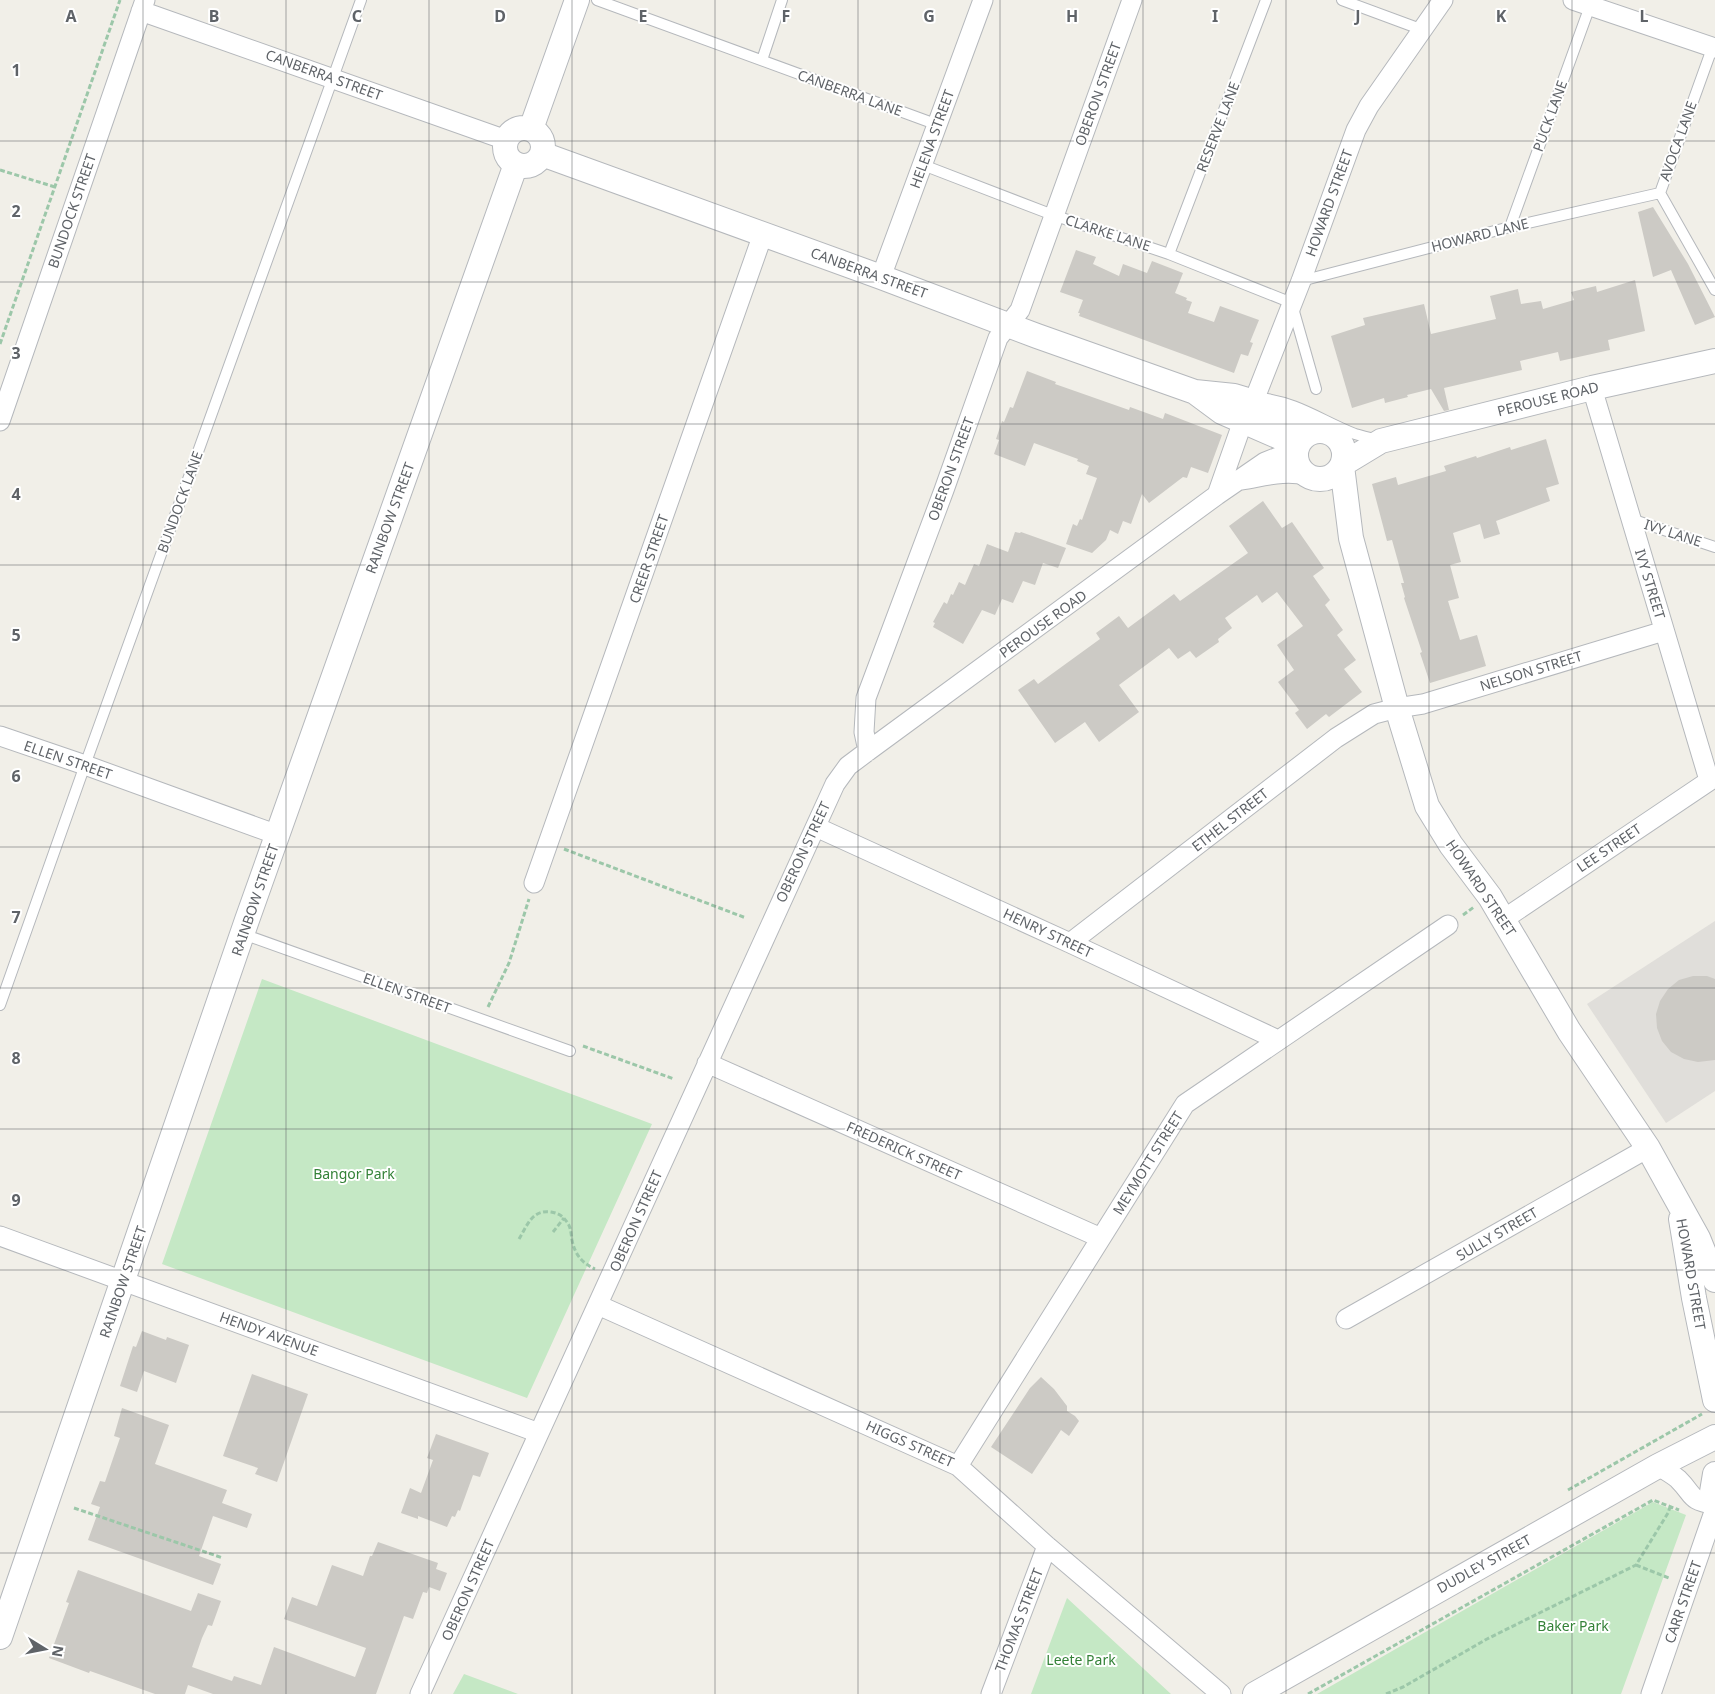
<svg xmlns="http://www.w3.org/2000/svg" width="1715" height="1694" font-family="'Noto Sans',sans-serif">
	<rect width="100%" height="100%" fill="#f1efe8"/>
	<!-- industrial -->
	<path fill="#e0deda" d="M1715,921V1091L1666,1123L1587,1004Z"/>
	<!-- green -->
	<path fill="#c5e8c5" d="M262,979L652,1124L527,1398L162,1264Z
		M1653,1502L1686,1515L1621,1694H1317Z
		M1067,1598L1171,1694H1031Z
		M464,1674L518,1694H453Z"/>
	<!-- building -->
	<path fill="#cccac5" d="M1653,207L1688,264L1715,317L1695,325L1671,270L1653,277L1638,212Z
		M1076,250L1096,257L1093,264L1119,276L1123,264L1147,273L1152,261L1183,273L1175,293L1187,298L1186,300L1192,302L1188,313L1214,322L1220,306L1259,320L1250,342L1253,343L1248,356L1241,354L1234,373L1079,316L1080,313H1078L1083,300L1060,292Z
		M1635,280L1645,331L1608,340L1610,350L1560,361L1558,352L1520,361L1522,370L1444,388L1449,410L1444,411L1431,389L1407,395L1408,397L1385,403L1384,398L1352,408L1331,336L1365,325L1363,318L1424,304L1431,334L1496,319L1490,296L1518,289L1521,304L1541,301L1543,309L1574,300L1571,292L1596,286L1597,292Z
		M1027,371L1056,382L1055,384L1129,410L1130,407L1163,419L1165,413L1222,435L1208,473L1191,467L1187,478L1183,477L1149,503L1142,494L1131,524L1123,521L1118,534L1110,530L1106,540L1092,553L1066,544L1073,524L1077,526L1080,519L1082,520L1097,478L1086,474L1089,466L1077,461L1078,459L1034,443L1025,466L994,454L999,440L996,439L1002,421L1004,422L1010,407L1013,408Z
		M1546,439L1559,484L1546,488L1550,501L1496,521L1500,534L1484,539L1480,524L1453,533L1461,562L1450,565L1459,598L1448,601L1460,640L1477,635L1486,666L1430,683L1420,653L1422,652L1404,598L1405,597L1401,583H1404L1392,540L1387,541L1372,484L1396,477L1398,485L1446,471L1444,466L1476,456L1477,458L1510,447L1511,450Z
		M1263,501L1282,528L1292,522L1324,568L1313,576L1330,600L1325,605L1343,630L1337,635L1356,660L1344,669L1362,692L1329,717L1326,714L1307,729L1295,713L1299,710L1278,682L1294,670L1277,645L1303,626L1277,592L1262,603L1257,595L1225,618L1232,628L1218,639L1219,642L1196,658L1190,651L1178,659L1169,648L1119,685L1139,712L1099,742L1085,722L1055,743L1018,690L1034,679L1038,684L1100,639L1096,633L1119,616L1128,628L1174,594L1180,601L1248,553L1229,526Z
		M1015,532L1020,533L1021,532L1066,548L1058,568L1043,563L1035,585L1023,581L1013,603L1002,599L995,615L982,610L963,644L933,627L935,623L933,622L944,602L947,604L951,594L953,595L959,582L965,585L974,564L979,566L987,544L1008,552Z
		M1693,976H1707L1715,979V1060L1698,1062L1684,1059L1671,1052L1662,1041L1657,1028L1656,1014L1660,1001L1668,989L1679,980Z
		M142,1331L166,1340L167,1337L189,1345L176,1383L144,1371L137,1392L120,1386L133,1346L136,1347Z
		M252,1374L308,1394L277,1482L255,1474L258,1468L223,1456Z
		M1041,1377L1054,1389L1067,1406V1411L1075,1416L1079,1421L1069,1436L1061,1430L1032,1474L991,1447L1030,1388Z
		M122,1408L169,1425L155,1464L227,1490L222,1503L252,1514L247,1528L213,1516L199,1556L221,1564L213,1585L88,1540L100,1507L91,1504L100,1481L105,1482L120,1438L114,1436Z
		M436,1434L489,1453L480,1477L473,1475L460,1511L458,1510L455,1517L452,1516L447,1527L418,1516V1519L401,1513L410,1488L421,1493L433,1460L427,1458Z
		M378,1542L438,1563L436,1569L447,1573L440,1591L429,1587L427,1593L423,1592L413,1619L404,1616L376,1694H213L188,1685L185,1694H155L90,1671L89,1673L49,1658L69,1603L66,1602L78,1570L191,1611L198,1593L221,1601L212,1626L208,1625L202,1638L192,1667L232,1681L234,1676L261,1685L274,1647L355,1677L366,1648L284,1619L292,1597L317,1606L332,1565L363,1576L370,1556H372Z"/>
	<g fill="none" stroke-linecap="round" stroke-linejoin="round">
		<defs>
			<path id="service" d="M597,0L938,125
				M1342,0L1423,30
				M1714,43L1660,193L1715,290
				M762,60L782,0
				M923,165L1053,215L1169,254L1292,303
				M1510,227L1590,6
				M1169,254L1266,0
				M1301,281L1510,227L1660,193
				M1293,308L1316,389
				M1260,398C1297,402 1322,421 1355,434C1362,436 1370,438 1378,440
				M1631,519L1715,547
				M243,934L570,1051
				M0,1005L85,765L361,0"/>
			<path id="minor" d="M1573,0L1715,48
				M141,11L506,140
				M881,277L983,0
				M1592,388L1709,780
				M1253,403L1301,281L1356,130L1369,106L1443,0
				M0,421L145,0
				M1241,480C1262,477 1287,469 1307,476
				M1217,495L1243,421
				M0,736L85,765L278,835
				M868,751L864,732L866,698L944,490L998,338L1020,310L1132,0
				M816,827L1070,943L1278,1040
				M534,883L763,234
				M1504,919L1715,777
				M1070,943L1336,738L1374,714L1397,708L1423,704L1664,631
				M707,1063L1101,1238
				M0,1236L539,1433
				M598,1305L958,1466L1047,1546L1221,1694
				M1346,1319L1648,1148
				M958,1466L1185,1104L1448,925
				M1658,1466C1665,1470 1672,1474 1678,1479C1696,1497 1687,1499 1715,1505
				M420,1694L835,784L848,766L868,751L1217,495L1265,462L1296,450
				M991,1694L1047,1546
				M1651,1694L1715,1509"/>
			<path id="tertiary" d="M505 147a19 19 0 1 1 38 0a19 19 0 1 1-38 0Z
				M531,129L577,0
				M542,154L881,277L1037,336L1195,392L1234,396L1244,399L1305,428L1317,431
				M1195,392L1222,412L1286,440L1296,448
				M1296 455a24 24 0 1 1 48 0a24 24 0 1 1-48 0Z
				M1343,464L1381,441L1592,388L1715,361
				M1342,466L1351,538L1397,708L1427,806L1451,845L1490,897L1569,1031L1648,1148L1698,1238L1715,1280
				M1681,1219L1694,1298L1715,1400
				M1715,1474L1712,1492L1715,1503
				M0,1637L247,920L516,164
				M1255,1694L1658,1466L1715,1437"/>
		</defs>
		<!-- service casing -->
		<use href="#service" stroke="#b5b8bc" stroke-width="12"/>
		<!-- minor casing -->
		<use href="#minor" stroke="#b5b8bc" stroke-width="21"/>
		<!-- tertiary casing -->
		<use href="#tertiary" stroke="#b5b8bc" stroke-width="26"/>
		<!-- path -->
		<path stroke="#9cc7a9" stroke-width="3" stroke-dasharray="5 2.5" stroke-linecap="butt" d="M0,170L55,187
			M0,344L120,0
			M564,849L746,918
			M1463,915L1474,907
			M488,1007L509,963L529,899
			M583,1046L674,1079
			M553,1232L564,1218
			M519,1239C527,1226 532,1209 551,1212C558,1213 563,1216 567,1222C571,1227 571,1234 572,1240C575,1255 582,1263 595,1269
			M1568,1490L1702,1414
			M74,1508L223,1558
			M1636,1565L1669,1578
			M1308,1694L1653,1500L1679,1510
			M1386,1694L1403,1687L1487,1639L1636,1565L1668,1513L1670,1507"/>
		<!-- service -->
		<use href="#service" stroke="#fff" stroke-width="10"/>
		<!-- minor -->
		<use href="#minor" stroke="#fff" stroke-width="19"/>
		<!-- tertiary -->
		<use href="#tertiary" stroke="#fff" stroke-width="24"/>
	</g>
	<!-- grid -->
	<path fill="none" stroke="#5f6368" stroke-width="1" stroke-opacity="0.55" d="M143,0V1694M286,0V1694M429,0V1694M572,0V1694M715,0V1694M858,0V1694M1000,0V1694M1143,0V1694M1286,0V1694M1429,0V1694M1572,0V1694M0,141H1715M0,282H1715M0,424H1715M0,565H1715M0,706H1715M0,847H1715M0,988H1715M0,1129H1715M0,1270H1715M0,1412H1715M0,1553H1715"/>
	<g text-anchor="middle" stroke-width="4" stroke-linejoin="round" paint-order="stroke">
		<!-- street labels -->
		<g font-size="14" fill="#5f6368" stroke="#fff">
			<text transform="translate(324 75) rotate(20)" y="5">CANBERRA STREET</text>
			<text transform="translate(850 93) rotate(20)" y="5">CANBERRA LANE</text>
			<text transform="translate(1098 94) rotate(-70)" y="5">OBERON STREET</text>
			<text transform="translate(1550 116) rotate(-70)" y="5">PUCK LANE</text>
			<text transform="translate(1218 127) rotate(-69)" y="5">RESERVE LANE</text>
			<text transform="translate(932 139) rotate(-70)" y="5">HELENA STREET</text>
			<text transform="translate(1678 141) rotate(-70)" y="5">AVOCA LANE</text>
			<text transform="translate(1329 203) rotate(-70)" y="5">HOWARD STREET</text>
			<text transform="translate(72 211) rotate(-71)" y="5">BUNDOCK STREET</text>
			<text transform="translate(1108 233) rotate(18)" y="5">CLARKE LANE</text>
			<text transform="translate(1480 235) rotate(-14)" y="5">HOWARD LANE</text>
			<text transform="translate(869 273) rotate(20)" y="5">CANBERRA STREET</text>
			<text transform="translate(1548 399) rotate(-14)" y="5">PEROUSE ROAD</text>
			<text transform="translate(951 469) rotate(-70)" y="5">OBERON STREET</text>
			<text transform="translate(180 502) rotate(-70)" y="5">BUNDOCK LANE</text>
			<text transform="translate(390 518) rotate(-70)" y="5">RAINBOW STREET</text>
			<text transform="translate(1673 533) rotate(18)" y="5">IVY LANE</text>
			<text transform="translate(649 559) rotate(-71)" y="5">CREER STREET</text>
			<text transform="translate(1650 584) rotate(73)" y="5">IVY STREET</text>
			<text transform="translate(1043 624) rotate(-36)" y="5">PEROUSE ROAD</text>
			<text transform="translate(1531 671) rotate(-17)" y="5">NELSON STREET</text>
			<text transform="translate(68 760) rotate(19)" y="5">ELLEN STREET</text>
			<text transform="translate(1230 820) rotate(-38)" y="5">ETHEL STREET</text>
			<text transform="translate(1609 848) rotate(-34)" y="5">LEE STREET</text>
			<text transform="translate(803 852) rotate(-65)" y="5">OBERON STREET</text>
			<text transform="translate(1481 888) rotate(56)" y="5">HOWARD STREET</text>
			<text transform="translate(255 900) rotate(-71)" y="5">RAINBOW STREET</text>
			<text transform="translate(1048 933) rotate(25)" y="5">HENRY STREET</text>
			<text transform="translate(407 993) rotate(20)" y="5">ELLEN STREET</text>
			<text transform="translate(904 1151) rotate(24)" y="5">FREDERICK STREET</text>
			<text transform="translate(1148 1163) rotate(-58)" y="5">MEYMOTT STREET</text>
			<text transform="translate(636 1221) rotate(-66)" y="5">OBERON STREET</text>
			<text transform="translate(1497 1234) rotate(-30)" y="5">SULLY STREET</text>
			<text transform="translate(1691 1274) rotate(80)" y="5">HOWARD STREET</text>
			<text transform="translate(123 1282) rotate(-71)" y="5">RAINBOW STREET</text>
			<text transform="translate(269 1334) rotate(20)" y="5">HENDY AVENUE</text>
			<text transform="translate(910 1444) rotate(24)" y="5">HIGGS STREET</text>
			<text transform="translate(1484 1564) rotate(-29)" y="5">DUDLEY STREET</text>
			<text transform="translate(468 1590) rotate(-66)" y="5">OBERON STREET</text>
			<text transform="translate(1683 1602) rotate(-71)" y="5">CARR STREET</text>
			<text transform="translate(1019 1620) rotate(-69)" y="5">THOMAS STREET</text>
		</g>
		<!-- park labels -->
		<g font-size="14" fill="#348238" stroke="#fff">
			<text x="354" y="1179">Bangor Park</text>
			<text x="1573" y="1631">Baker Park</text>
			<text x="1081" y="1665">Leete Park</text>
		</g>
	</g>
	<g font-size="16" text-anchor="middle" font-weight="bold" fill="#5f6368" stroke="#fff" stroke-width="4" stroke-linejoin="round" paint-order="stroke">
		<text x="71" y="22">A</text>
		<text x="214" y="22">B</text>
		<text x="357" y="22">C</text>
		<text x="500" y="22">D</text>
		<text x="643" y="22">E</text>
		<text x="786" y="22">F</text>
		<text x="929" y="22">G</text>
		<text x="1072" y="22">H</text>
		<text x="1215" y="22">I</text>
		<text x="1358" y="22">J</text>
		<text x="1501" y="22">K</text>
		<text x="1644" y="22">L</text>
		<text x="16" y="76">1</text>
		<text x="16" y="217">2</text>
		<text x="16" y="359">3</text>
		<text x="16" y="500">4</text>
		<text x="16" y="641">5</text>
		<text x="16" y="782">6</text>
		<text x="16" y="923">7</text>
		<text x="16" y="1064">8</text>
		<text x="16" y="1206">9</text>
	</g>
	<!-- north arrow -->
	<g transform="translate(45 1649) rotate(100)" stroke="#ffffff" stroke-width="4" paint-order="stroke">
	<path d="M0-4L9 19L0 12L-9 19Z" fill="#5f6368"/>
	<text y="-8" font-size="14" font-weight="bold" text-anchor="middle" fill="#5f6368">N</text>
	</g>
</svg>
